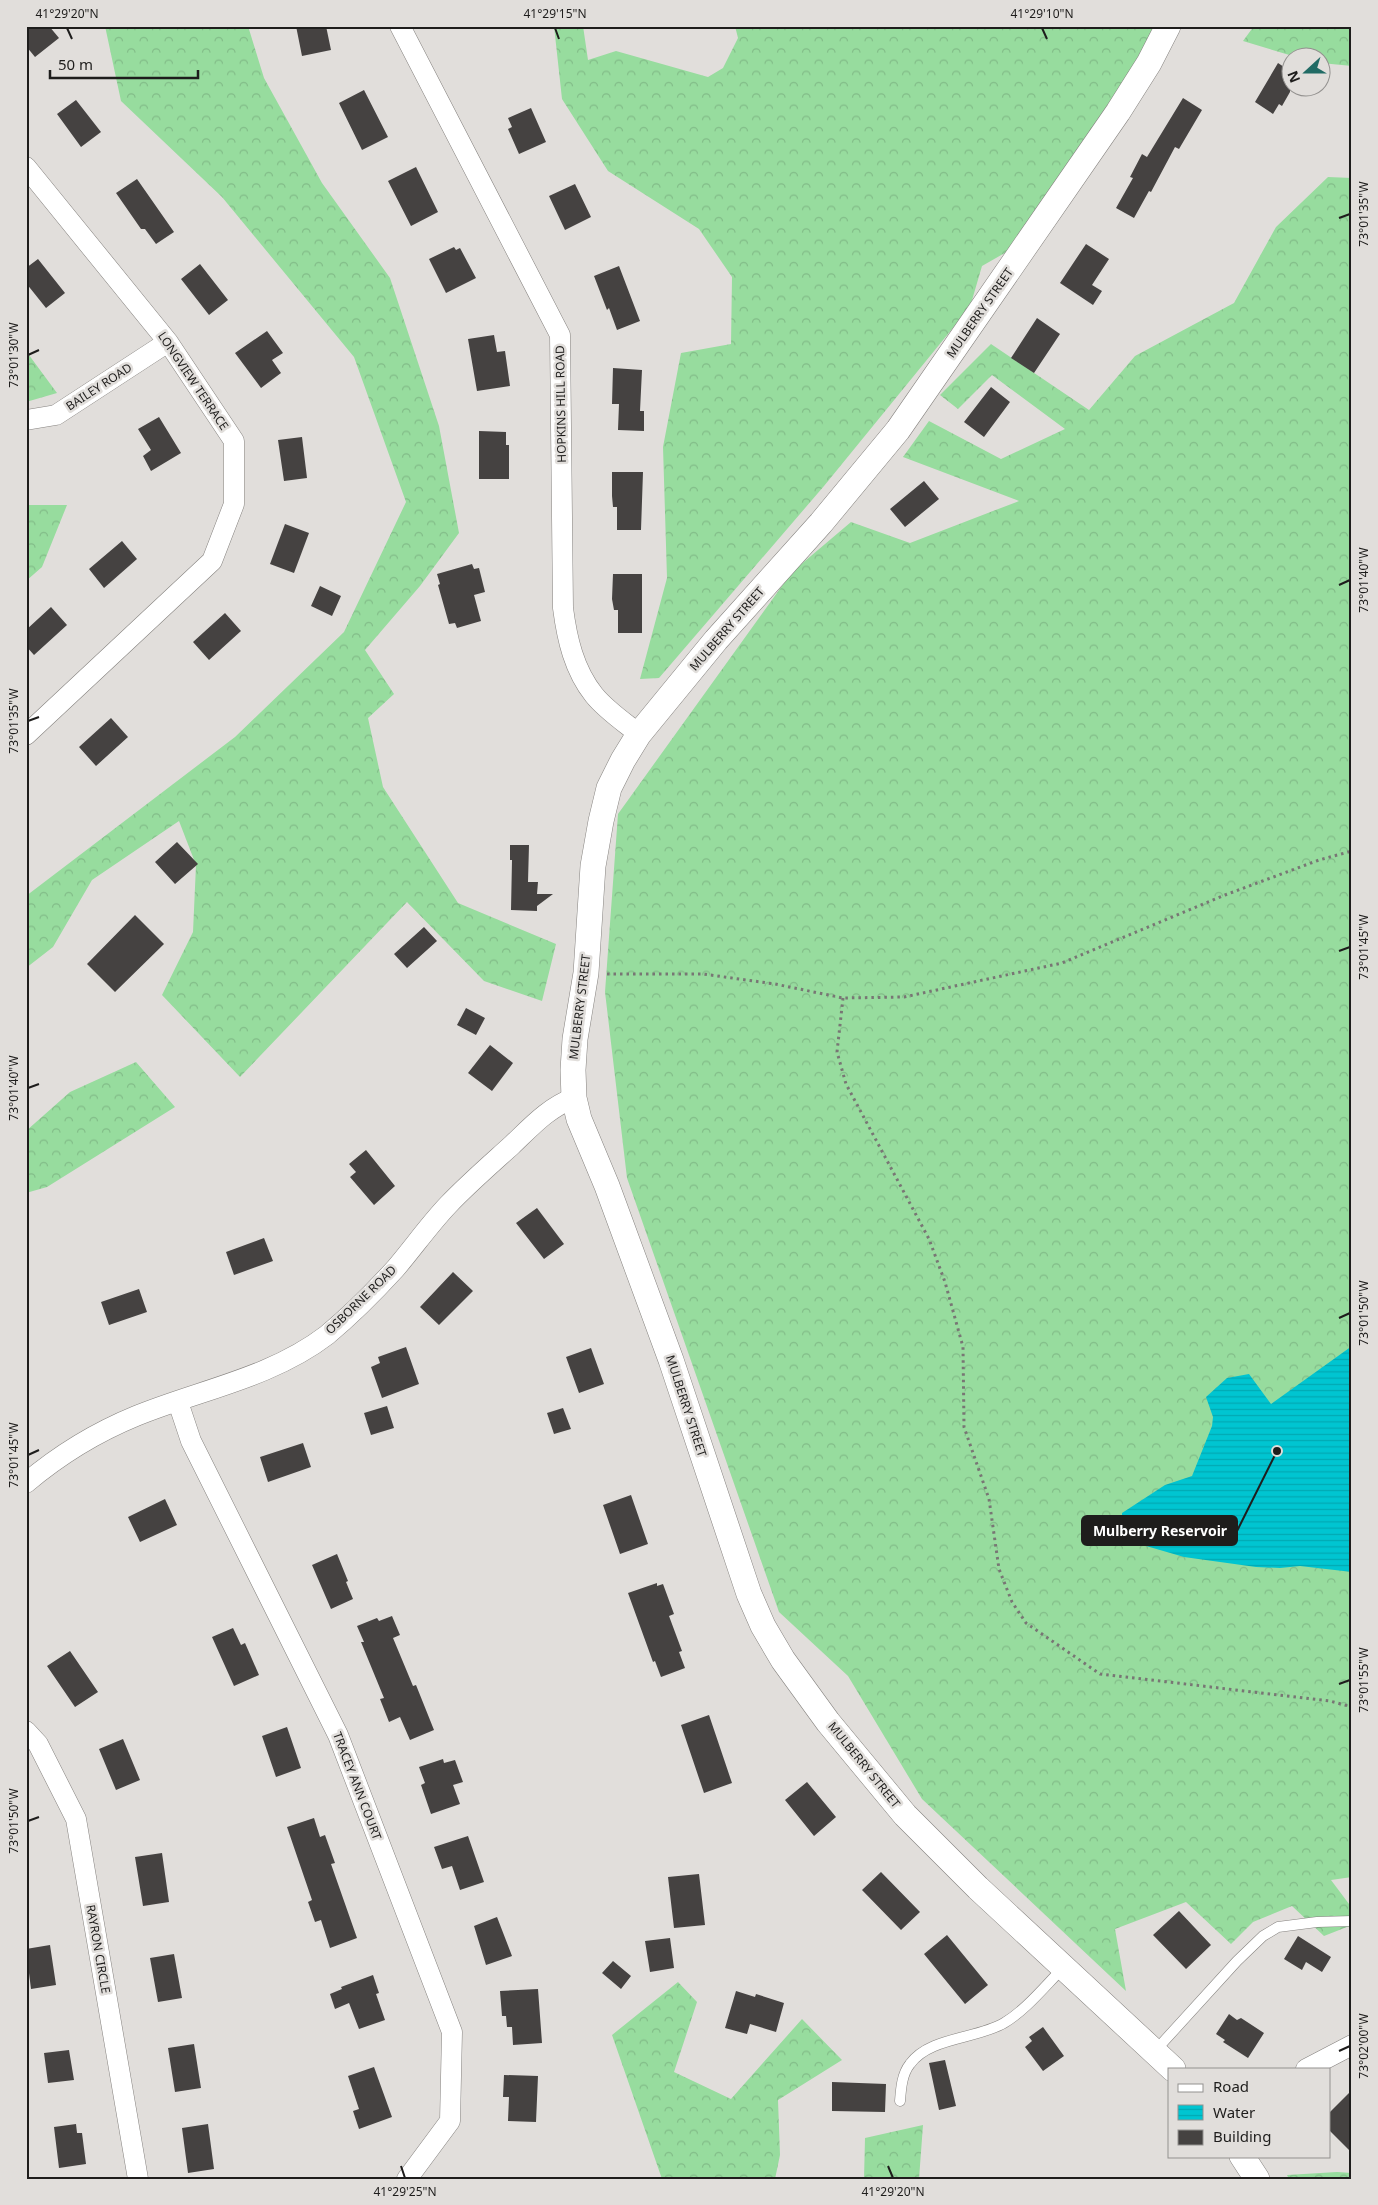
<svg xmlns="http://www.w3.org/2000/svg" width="1378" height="2205" font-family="'Noto Sans',sans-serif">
	<defs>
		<pattern id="forest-crowns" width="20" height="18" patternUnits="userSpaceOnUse" patternTransform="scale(1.25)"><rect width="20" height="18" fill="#97dc9e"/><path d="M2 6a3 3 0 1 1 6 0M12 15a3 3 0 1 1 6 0" fill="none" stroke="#82bc88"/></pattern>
		<pattern id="water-rules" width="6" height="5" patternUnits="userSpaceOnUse" patternTransform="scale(1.25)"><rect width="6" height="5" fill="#00c5d1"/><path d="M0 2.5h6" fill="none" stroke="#01a9b3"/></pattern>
	</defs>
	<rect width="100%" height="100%" fill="#e1dedb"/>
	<!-- forest -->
	<path fill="url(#forest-crowns)" d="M105,26H248L264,78L322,183L390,278L439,426L459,533L420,586L365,650L394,694L368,718L383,787L458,903L556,944L542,1001L484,981L407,902L240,1077L162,995L193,932L196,865L179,821L92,880L53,947L26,968V896L235,737L344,632L406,502L354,357L222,197L121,101Z
		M554,26H583L588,60L616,51L708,77L723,68L738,38L735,26H1160L1155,44L1010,250L982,266L970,307L824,486L659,678L640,679L667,578L663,447L681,353L731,344L732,277L699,229L608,171L562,99Z
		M1254,26H1352V66L1321,63L1320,58L1296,57L1243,41Z
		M1328,177L1352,178V1877L1331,1880L1352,1908V1925L1324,1936L1292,1906L1253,1922L1231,1944L1186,1902L1115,1929L1126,1991L922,1799L848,1676L779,1612L627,1178L605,992L618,814L792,572L851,522L910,543L1019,501L903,457L929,421L1001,459L1065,429L992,375L958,409L940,395L991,344L1089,410L1135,356L1234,303L1276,227Z
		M26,351L57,393L26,402Z
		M26,505H67L42,567L26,581Z
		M136,1062L175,1107L47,1187L26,1193V1131L70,1092Z
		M678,1982L697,2002L674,2072L731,2099L802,2019L842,2060L778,2100L780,2155L775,2179H662L612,2035Z
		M923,2125L919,2179H864L865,2138Z
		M1337,2172L1352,2173V2179H1289L1287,2175Z"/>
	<!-- water -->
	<path fill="url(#water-rules)" d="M1352,1346V1572L1300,1566L1280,1568L1256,1567L1184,1557L1122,1539V1513L1165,1485L1192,1476L1212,1426L1213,1417L1206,1397L1227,1378L1249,1374L1271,1404Z"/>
	<!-- building -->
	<path fill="#454241" d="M26,26H49L59,38L35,57L26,46Z
		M296,26H326L331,50L302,56Z
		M1278,63L1290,71V92L1282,106L1279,104L1273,114L1255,102Z
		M364,90L388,137L362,150L339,103Z
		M1183,98L1202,110L1179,149L1175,147L1151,192L1149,191L1134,218L1116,208L1133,178L1130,177L1142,154L1147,157Z
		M76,100L101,132L81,147L57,114Z
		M531,108L546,142L519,154L508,129L512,127L508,118Z
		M416,167L438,212L411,226L388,181Z
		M137,179L174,232L156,244L145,229H141L116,193Z
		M575,184L591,217L565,230L549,196Z
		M1086,244L1109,259L1092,285L1102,291L1093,305L1060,283Z
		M454,247L456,250L460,248L476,278L446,293L429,259Z
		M38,259L65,293L46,308L26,283V268Z
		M200,264L228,300L209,315L181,279Z
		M619,266L640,321L617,330L609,308L607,310L594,276Z
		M1037,318L1060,334L1034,373L1011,358Z
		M267,331L283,353L272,360L281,373L261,388L235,353Z
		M494,335L497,352L505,351L510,386L477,391L468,339Z
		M613,368L642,370L640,411H644V431L618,430L619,404H612Z
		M991,387L1010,402L984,437L964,422Z
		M159,417L181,453L151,471L143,456L151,450L138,429Z
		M479,431L506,432V445H509V479H479Z
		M302,437L307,478L284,481L278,440Z
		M612,472H643L641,530H617V507H613L612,496Z
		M924,481L939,499L905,527L890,509Z
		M285,524L309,533L294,573L270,564Z
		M122,541L137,559L104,588L89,569Z
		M472,564L474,569L479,568L485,592L474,595L481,621L457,628L455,623L449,624L438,585L440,584L437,574Z
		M613,574H642V633H618V610H614L612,599Z
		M320,586L341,596L332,616L311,606Z
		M51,607L67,625L34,655L26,646V630Z
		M225,613L241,631L209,660L193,642Z
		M111,718L128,737L96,766L79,747Z
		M177,842L198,864L175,884L155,862Z
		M510,845H529L528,882H538L537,894H553L537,906V911L511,910L512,860H510Z
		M135,915L164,944L115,992L87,964Z
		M424,927L437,941L407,968L394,954Z
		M466,1008L485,1018L476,1035L457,1025Z
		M490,1045L513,1063L492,1091L468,1073Z
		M366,1150L395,1186L374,1205L350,1177L356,1172L349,1164Z
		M537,1208L564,1244L544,1259L516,1223Z
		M264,1238L273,1261L234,1275L226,1252Z
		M453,1272L473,1291L439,1325L420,1307Z
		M139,1289L147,1312L109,1325L101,1302Z
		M406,1347L419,1384L382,1398L371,1367L380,1363L378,1357Z
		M591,1348L604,1384L579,1393L566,1357Z
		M387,1406L394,1428L371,1435L364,1413Z
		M563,1408L571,1429L554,1434L547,1413Z
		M303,1443L311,1467L268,1482L260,1457Z
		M631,1495L648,1544L620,1554L603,1505Z
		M165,1499L177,1525L140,1542L128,1517Z
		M337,1554L348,1581L346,1582L353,1599L331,1609L312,1565Z
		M657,1583V1586L663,1584L674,1614L669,1616L682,1651L679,1652L685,1668L661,1677L655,1661L653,1662L628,1593Z
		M392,1616L400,1635L393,1638L413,1686L416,1685L434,1730L410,1740L400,1717L389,1722L380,1699L384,1698L361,1642H364L357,1626L377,1618L379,1621Z
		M233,1628L241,1645L245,1643L259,1675L234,1686L212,1637Z
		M70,1651L98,1692L75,1707L47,1666Z
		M709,1715L732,1783L704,1793L681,1725Z
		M287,1727L301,1768L276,1777L262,1736Z
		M123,1739L140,1780L116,1790L99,1749Z
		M443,1759L444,1763L455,1760L463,1782L453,1785L460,1804L431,1814L421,1785L425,1783L419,1767Z
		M807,1782L836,1817L814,1836L785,1800Z
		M314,1818L320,1837L325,1835L335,1863L331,1864L357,1938L330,1948L321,1920L315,1922L308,1902L312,1900L287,1827Z
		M468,1836L484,1882L460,1890L452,1866L442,1869L434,1847Z
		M162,1853L169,1902L143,1906L135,1857Z
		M881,1872L920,1912L901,1930L862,1890Z
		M699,1874L705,1925L674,1928L668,1877Z
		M1179,1911L1211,1945L1186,1969L1153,1935Z
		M497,1917L512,1956L486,1965L474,1926Z
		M947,1935L988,1985L965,2004L924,1954Z
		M1298,1936L1331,1957L1322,1972L1306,1962L1302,1970L1284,1959Z
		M670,1938L674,1968L650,1972L645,1941Z
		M50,1945L56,1985L31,1989L26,1949Z
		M174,1954L182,1998L158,2002L150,1958Z
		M613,1961L631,1976L621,1989L602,1973Z
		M373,1975L379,1993L376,1994L385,2020L359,2029L349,2003L335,2009L330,1994L342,1989L341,1987Z
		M538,1989L542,2043L513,2045L512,2027H507L506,2016H502L500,1991Z
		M736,1991L755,1997L756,1994L784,2003L776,2032L750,2024L747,2034L725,2028Z
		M1229,2014L1237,2020L1241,2018L1264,2033L1248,2058L1223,2042L1225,2040L1216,2034Z
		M1043,2027L1064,2056L1043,2071L1025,2047L1032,2041L1029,2037Z
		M194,2044L201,2088L175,2092L168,2048Z
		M69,2050L74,2080L48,2083L44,2053Z
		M945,2060L956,2106L939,2110L929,2063Z
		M374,2067L392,2117L359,2129L353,2111L359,2109L348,2076Z
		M504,2075L538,2076L536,2122L508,2121L509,2097H503Z
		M832,2082L886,2084L885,2112L832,2111Z
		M1352,2090V2153L1329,2130V2113Z
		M76,2124L77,2133H82L86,2164L59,2168L54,2127Z
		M208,2124L214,2169L188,2173L182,2128Z"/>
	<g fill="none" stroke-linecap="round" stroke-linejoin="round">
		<defs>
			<path id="service" d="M1155,2051L1237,1961L1263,1936L1278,1927L1317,1922L1352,1921
				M900,2101C901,2088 902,2074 910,2064C929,2037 977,2039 1004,2023C1026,2010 1045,1986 1063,1968"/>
			<path id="minor" d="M400,26L560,335L563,608C567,639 574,670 594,695C606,710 624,722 639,734
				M26,167L168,342L234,441V504L212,561L26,735
				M26,420L56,415L168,342
				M178,1402L191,1441L338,1735L452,2032L450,2121L407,2179
				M26,1483C58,1456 97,1432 136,1416C199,1390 271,1378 327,1335C351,1315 374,1292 395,1269C413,1248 429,1225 448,1205C468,1184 490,1165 512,1145C531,1127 549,1107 574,1098
				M26,1731L38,1744L76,1819L138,2179
				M1306,2069L1352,2045"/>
			<path id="tertiary" d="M1168,26L1149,63L1118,112L898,430L821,523L716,640L639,734L623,760L609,788L601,821L593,866L586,973L575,1039L573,1070L574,1098L579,1119L607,1186L671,1360L749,1594L763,1626L783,1660L828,1722L905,1815L978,1888L1173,2069
				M1242,2156L1257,2179"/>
		</defs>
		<!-- service casing -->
		<use href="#service" stroke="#85827f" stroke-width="11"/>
		<!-- minor casing -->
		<use href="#minor" stroke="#85827f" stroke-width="21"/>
		<!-- tertiary casing -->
		<use href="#tertiary" stroke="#85827f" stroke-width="26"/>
		<!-- path -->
		<path stroke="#787674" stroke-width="3" stroke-dasharray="2.5 4" stroke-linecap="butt" d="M607,974H703L775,984L843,998L904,997L1062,963L1225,895L1319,860L1352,851
			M843,998L837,1052L846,1084L929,1239L945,1282L963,1347L964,1427L989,1499L999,1569L1012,1602L1026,1623L1100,1674L1330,1701L1352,1707"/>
		<!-- service -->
		<use href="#service" stroke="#fff" stroke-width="10"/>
		<!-- minor -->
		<use href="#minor" stroke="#fff" stroke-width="20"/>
		<!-- tertiary -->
		<use href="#tertiary" stroke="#fff" stroke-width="25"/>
	</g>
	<!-- ticks -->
	<path fill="none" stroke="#1e1d1c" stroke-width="2" d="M67,28L72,39M555,28L559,39M1042,28L1047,39M1339,218L1350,214M28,355L39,350M1339,585L1350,580M28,721L39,717M1339,951L1350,947M28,1088L39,1084M1339,1318L1350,1313M28,1455L39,1450M1339,1684L1350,1680M28,1821L39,1817M1339,2051L1350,2046M401,2166L405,2178M888,2166L893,2178"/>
	<g text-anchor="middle" stroke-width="5" stroke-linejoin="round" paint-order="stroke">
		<!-- street labels -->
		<g font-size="12" fill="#1e1d1c" stroke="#e1dedb">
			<text transform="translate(980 313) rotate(-55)" y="4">MULBERRY STREET</text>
			<text transform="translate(193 381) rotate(56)" y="4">LONGVIEW TERRACE</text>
			<text transform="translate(99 387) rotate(-33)" y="4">BAILEY ROAD</text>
			<text transform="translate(561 404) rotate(-91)" y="4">HOPKINS HILL ROAD</text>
			<text transform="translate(727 629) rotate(-49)" y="4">MULBERRY STREET</text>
			<text transform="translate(580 1007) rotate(-83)" y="4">MULBERRY STREET</text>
			<text transform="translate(361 1300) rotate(-44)" y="4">OSBORNE ROAD</text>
			<text transform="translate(686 1406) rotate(72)" y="4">MULBERRY STREET</text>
			<text transform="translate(864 1765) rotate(51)" y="4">MULBERRY STREET</text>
			<text transform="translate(357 1786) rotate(69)" y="4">TRACEY ANN COURT</text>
			<text transform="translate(98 1949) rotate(80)" y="4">RAYRON CIRCLE</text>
		</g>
	</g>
	<!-- callouts -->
	<path fill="none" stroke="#1e1d1c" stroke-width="2" d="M1277 1451L1237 1531"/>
	<circle fill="#1e1d1c" stroke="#e1dedb" stroke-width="2" cx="1277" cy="1451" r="5"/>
	<rect fill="#1e1d1c" stroke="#1e1d1c" stroke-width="2" x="1082" y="1516" width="155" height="29" rx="5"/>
	<g font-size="14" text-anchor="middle" font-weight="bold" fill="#fff">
		<text x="1160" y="1536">Mulberry Reservoir</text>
	</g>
	<!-- border -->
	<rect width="1378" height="2205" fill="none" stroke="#e1dedb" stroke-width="55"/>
	<!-- legend -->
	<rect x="1168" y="2068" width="162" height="90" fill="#e1dedb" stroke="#93918f"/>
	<rect x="1178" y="2084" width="25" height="8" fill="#ffffff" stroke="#93918f"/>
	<text x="1213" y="2092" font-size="15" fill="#1e1d1c">Road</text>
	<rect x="1178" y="2105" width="25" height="15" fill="url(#water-rules)" stroke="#93918f"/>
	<text x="1213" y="2118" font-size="15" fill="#1e1d1c">Water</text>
	<rect x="1178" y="2130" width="25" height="15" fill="#454241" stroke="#93918f"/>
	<text x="1213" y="2142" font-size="15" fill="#1e1d1c">Building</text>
	<!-- north arrow -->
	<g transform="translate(1306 72) rotate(249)"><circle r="24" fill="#e1dedb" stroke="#93918f"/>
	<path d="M0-4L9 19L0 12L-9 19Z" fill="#216b65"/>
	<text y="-8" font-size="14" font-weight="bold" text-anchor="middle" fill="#1e1d1c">N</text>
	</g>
	<!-- scale -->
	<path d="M50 70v8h148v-8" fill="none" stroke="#1e1d1c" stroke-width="2.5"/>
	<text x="58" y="70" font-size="15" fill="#1e1d1c" stroke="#e1dedb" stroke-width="4" paint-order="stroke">50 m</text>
	<rect x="28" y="28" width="1322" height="2150" fill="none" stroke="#1e1d1c" stroke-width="2"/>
	<g font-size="12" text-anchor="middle" fill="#1e1d1c">
		<text x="67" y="18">41°29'20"N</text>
		<text x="555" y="18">41°29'15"N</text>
		<text x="1042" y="18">41°29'10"N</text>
		<text transform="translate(1364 214) rotate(-90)" y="4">73°01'35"W</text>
		<text transform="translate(14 355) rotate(-90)" y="4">73°01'30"W</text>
		<text transform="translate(1364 580) rotate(-90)" y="4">73°01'40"W</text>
		<text transform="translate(14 721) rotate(-90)" y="4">73°01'35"W</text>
		<text transform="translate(1364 947) rotate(-90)" y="4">73°01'45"W</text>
		<text transform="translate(14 1088) rotate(-90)" y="4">73°01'40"W</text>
		<text transform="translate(1364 1313) rotate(-90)" y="4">73°01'50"W</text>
		<text transform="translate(14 1455) rotate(-90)" y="4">73°01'45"W</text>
		<text transform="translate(1364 1680) rotate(-90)" y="4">73°01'55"W</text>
		<text transform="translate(14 1821) rotate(-90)" y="4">73°01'50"W</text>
		<text transform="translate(1364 2046) rotate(-90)" y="4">73°02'00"W</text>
		<text x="405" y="2196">41°29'25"N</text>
		<text x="893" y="2196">41°29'20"N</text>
	</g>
</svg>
